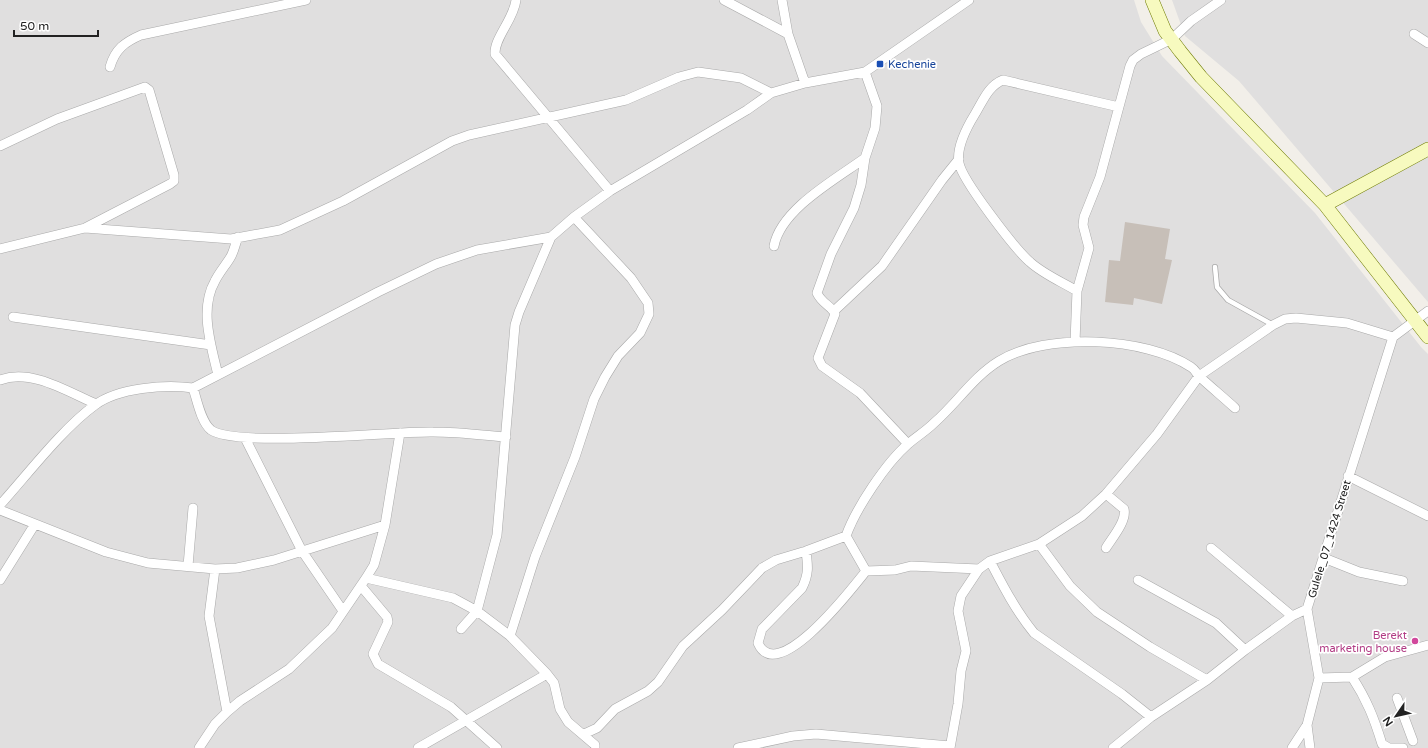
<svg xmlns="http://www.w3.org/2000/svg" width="1428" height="748" font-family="'Varela Round',sans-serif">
	<rect width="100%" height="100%" fill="#f2efe9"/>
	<!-- residential -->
	<path fill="#e0dfdf" d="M0,0H1134L1141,22L1162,56L1315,213L1421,347L1428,354V748H0Z
		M1172,0H1428V302L1239,81L1185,36Z"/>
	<!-- building -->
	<path fill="#c7bfb8" d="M1125,222L1170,229L1165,259L1172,260L1162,304L1134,298L1133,305L1105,302L1109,260L1120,261Z"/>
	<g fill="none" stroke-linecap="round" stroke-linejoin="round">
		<defs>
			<path id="lane" d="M1215,267L1217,287L1228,300L1273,325"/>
			<path id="street" d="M516,0C514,19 494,38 495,54L610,191
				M724,0L788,34
				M782,0L788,34L805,83
				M1414,34L1428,43
				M110,67C115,49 125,42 141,35L306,0
				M865,72L877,106L875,128L865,158L861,185L854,208L831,254L817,293C822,304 832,306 835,314L818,358L822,366L860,393L908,444
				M0,146L57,119L145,87L149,90L174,175V181L170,184L85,228L0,249
				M85,228L231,239L280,230L343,201L452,141L469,135L626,100L679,77L698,72L741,78L771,93
				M774,246C781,209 836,179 865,158
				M1077,291C1062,282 1043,274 1030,262C1015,249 962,180 959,163C956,147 967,127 975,114C983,101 988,86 1003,80L1119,107
				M834,311L882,266L942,180L959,159
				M13,317L211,345
				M1075,342L1077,291L1089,248L1083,225L1084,217L1100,177L1130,66L1133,60L1141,54L1172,39L1191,21L1221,0
				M218,375C211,345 199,309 215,281C219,273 225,266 230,258C234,252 235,244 238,237
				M0,380C31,368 68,392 96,404
				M193,388C197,400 201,422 211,430C237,448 392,431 433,432C457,432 482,435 506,437
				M245,438L302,551L343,611
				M1348,476L1428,516
				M0,505C28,474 62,429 95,405C118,388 165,384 193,388L378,292L436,264L477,250L551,237
				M0,510L106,552L148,563L215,569L237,568L274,560L385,525
				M1039,544L1070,586L1097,612L1150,647L1207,680
				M1106,548C1112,538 1127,521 1124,509L1106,494
				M1211,548L1292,616
				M806,551C808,566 809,574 802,588L762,629L758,643C777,687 853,587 866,571L895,570L911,566L979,569
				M1324,558L1359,572L1403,581
				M990,561C1003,586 1016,611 1034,633L1122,694L1151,717
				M188,566L193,508
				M215,569L209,616L227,712
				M866,571L846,536C856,508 886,463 908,444C916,437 926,431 934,423C957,403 973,377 999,361C1046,332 1146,337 1191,367C1196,370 1197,375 1201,378C1212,388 1224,398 1235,408
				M366,578L453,598L477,611L510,636L547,674L554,683L560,709L568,722L595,745V748
				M0,580L35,524
				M1138,580L1216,623L1245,650
				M361,586L387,617L388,622L373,654L378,664L451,707L497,748
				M1307,609L1319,678L1307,725L1310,748
				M461,629L477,611L497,535L515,325L519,312L551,237L574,217L610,191L747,110L771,93L805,83L865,72L969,0
				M510,636L535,557L575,457L594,399L605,377L618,356L640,333L649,314L648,303L631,278L574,217
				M1352,677C1367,700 1374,718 1382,744L1389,748H1403
				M1319,678L1352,677L1385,657L1428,645
				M1397,698L1413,741
				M584,734L597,728L615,709L648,691L658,682L683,646L722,610L762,568L776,560L806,551L846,536
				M199,748L215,724L227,712L240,701L289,669L332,628L366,578L374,565L385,525L400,433
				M418,748L547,674
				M738,748L793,736L816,734L950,746
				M950,748L958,704L961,671L966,651L958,611L961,596L979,569L990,561L1039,544L1082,516L1106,494L1157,434L1199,376L1273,325L1285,319L1296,318L1347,323L1393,337
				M1113,748L1151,717L1207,680L1245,650L1292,616L1307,609L1393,337L1428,311
				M1292,748L1307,725"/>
			<path id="secondary" d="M1152,0L1165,31L1180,51L1201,77L1325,205L1428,337
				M1325,205L1428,149"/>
		</defs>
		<!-- lane casing -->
		<use href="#lane" stroke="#a9a9a9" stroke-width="6"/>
		<!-- street casing -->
		<use href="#street" stroke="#a9a9a9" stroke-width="10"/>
		<!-- secondary casing -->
		<use href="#secondary" stroke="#707d05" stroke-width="14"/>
		<!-- lane -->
		<use href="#lane" stroke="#fff" stroke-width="4.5"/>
		<!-- street -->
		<use href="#street" stroke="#fff" stroke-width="9"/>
		<!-- secondary -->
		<use href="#secondary" stroke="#f7fabf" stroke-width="13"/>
	</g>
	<!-- markers -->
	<rect fill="#1a4fb4" stroke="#fff" stroke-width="1.5" x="876" y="60" width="8" height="8" rx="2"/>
	<circle fill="#d1479c" stroke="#fff" stroke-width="1.5" cx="1415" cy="641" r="4"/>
	<g text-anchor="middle" stroke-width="3.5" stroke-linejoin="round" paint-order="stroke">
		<!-- transit labels -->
		<g font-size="11" fill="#164399" stroke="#fff" text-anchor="start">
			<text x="888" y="68">Kechenie</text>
		</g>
		<!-- street labels -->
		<g font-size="11" fill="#222" stroke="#fff">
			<text transform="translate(1329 539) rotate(-73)" y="4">Gulele_07_1424 Street</text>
		</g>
		<!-- hotel labels -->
		<g font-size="11" fill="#b23c85" stroke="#fff" text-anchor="end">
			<text x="1407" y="639">Berekt<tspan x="1407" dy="13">marketing house</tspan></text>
		</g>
	</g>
	<!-- north arrow -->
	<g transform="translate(1396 716) rotate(236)" stroke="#ffffff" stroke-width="3" paint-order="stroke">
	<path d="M0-3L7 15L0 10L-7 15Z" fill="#222222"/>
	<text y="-6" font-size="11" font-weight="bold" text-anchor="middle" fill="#222222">N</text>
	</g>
	<!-- scale -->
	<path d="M14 30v6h84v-6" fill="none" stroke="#222222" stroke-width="2"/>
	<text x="20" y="30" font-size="12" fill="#222222" stroke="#ffffff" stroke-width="3" paint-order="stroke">50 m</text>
</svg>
